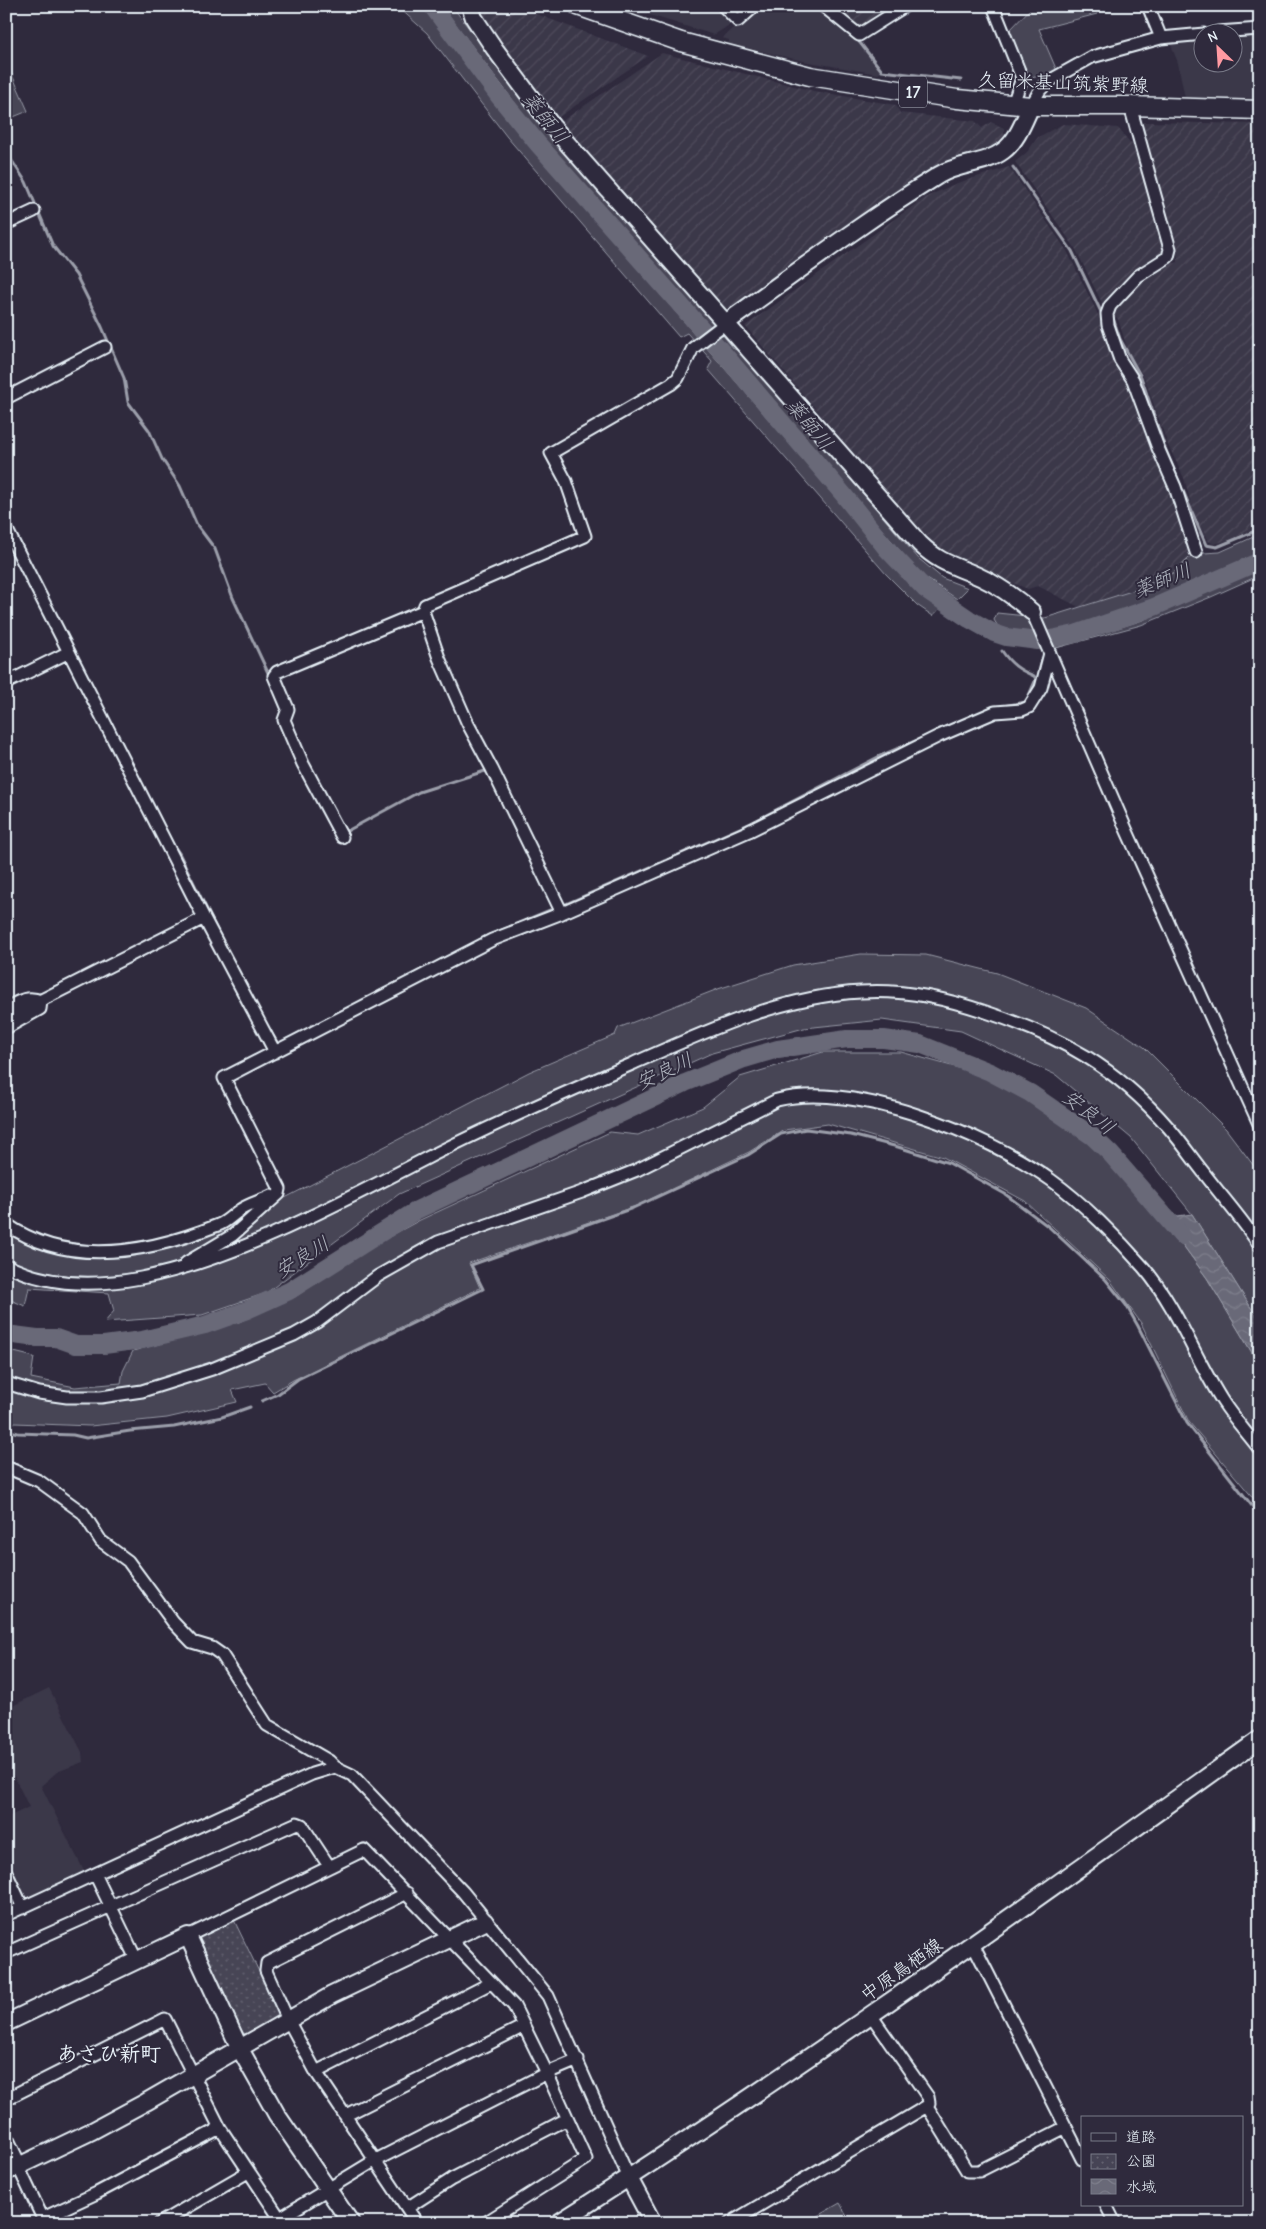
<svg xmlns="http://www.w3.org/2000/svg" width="1266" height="2229" font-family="'Comic Neue','Klee One',sans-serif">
	<defs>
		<pattern id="industrial-furrows" width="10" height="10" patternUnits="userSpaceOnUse" patternTransform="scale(1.25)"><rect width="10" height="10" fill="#3b3749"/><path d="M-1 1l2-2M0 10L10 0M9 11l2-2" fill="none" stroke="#4e4b5b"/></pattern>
		<pattern id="park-dots" width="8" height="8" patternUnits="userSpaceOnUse" patternTransform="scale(1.25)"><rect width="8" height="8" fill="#464455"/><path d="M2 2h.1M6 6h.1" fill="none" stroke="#615f6e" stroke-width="1.8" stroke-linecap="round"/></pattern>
		<pattern id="water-waves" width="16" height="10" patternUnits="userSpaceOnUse" patternTransform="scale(1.25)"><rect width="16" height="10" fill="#696978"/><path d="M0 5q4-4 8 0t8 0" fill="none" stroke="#7e7f8c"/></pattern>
	</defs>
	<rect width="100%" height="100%" fill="#2f2a3d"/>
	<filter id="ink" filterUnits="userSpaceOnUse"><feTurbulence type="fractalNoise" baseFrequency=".02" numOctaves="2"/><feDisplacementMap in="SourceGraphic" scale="10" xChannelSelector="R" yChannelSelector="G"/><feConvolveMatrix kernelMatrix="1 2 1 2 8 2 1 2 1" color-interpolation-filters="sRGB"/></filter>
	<g filter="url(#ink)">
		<!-- built -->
		<path fill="#3b3749" d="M621,6H715L731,24L714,35Z
			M762,6H813L859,42L881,72L878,74L803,61L729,44V40L722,38L734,27L737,28Z
			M1260,33V100L1185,98L1178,63L1171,45L1174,40L1203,38L1204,62H1234V35Z
			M49,1688L82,1752L83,1762L57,1772L41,1786L84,1871L23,1900L6,1863V1818L29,1807L6,1760V1709Z"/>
		<!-- industrial -->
		<path fill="url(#industrial-furrows)" d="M479,6H515L648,56L556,119L487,29Z
			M830,6H893L891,9L859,29Z
			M662,53L814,91L896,105L900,113L975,121L982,128L991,122L1004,128V137L990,149L958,159L917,178L733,308H724L559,123Z
			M1144,122L1260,124V526L1229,540L1214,544L1208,541L1194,515L1184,478L1168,445L1144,377L1128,351L1118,319L1114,315L1116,309L1146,277L1164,266L1178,262L1177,244L1143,128Z
			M1063,124L1118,128L1138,152L1165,247L1159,259L1139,270L1103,305L1075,248L1015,162L1027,152L1038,137Z
			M1009,167L1067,251L1130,380L1180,514L1189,558L1173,573L1135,590L1079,607L1038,586L1028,589L960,562L942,552L897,504L745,326L924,198L957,183Z"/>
		<!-- grass -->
		<path fill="#464455" stroke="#979aa6" d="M397,6H421L425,9L515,127L909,581L939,609L933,616L917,605L886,574L708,369L712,361L687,333L679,337L507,137L427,33Z
			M442,6H452L542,125L714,320V324L734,349L741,351L918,558L942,578L968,588L957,599L920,574L732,355L531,124Z
			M1033,6H1094L1097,14L1039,29L1057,71L1028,79L1009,31Z
			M6,61L28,111L6,120Z
			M1260,534V553C1231,567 1201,579 1172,591C1119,613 1057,645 999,628L994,620L997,613L1045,618L1135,590L1173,573L1189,558L1204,553L1220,552Z
			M1260,569V575L1211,597L1141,625L1056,648L1143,620Z
			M861,954L926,955L997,973L1086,1008L1144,1047L1226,1129L1260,1174V1322L1192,1214L1131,1138L1056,1075L961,1031L882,1020L804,1028L712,1053L399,1194L266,1293L202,1315L105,1322L114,1311L109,1293L29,1288L25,1306L6,1298V1228L37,1248L89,1256L143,1252L252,1206L287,1197L529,1072L615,1035L618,1028L718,989L793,965Z
			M823,1052H901L991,1077L1096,1145L1163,1218L1207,1278L1260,1366V1506L1189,1422L1141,1323L1110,1280L1025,1201L943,1157L828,1124L784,1130L749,1152L636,1206L469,1263L480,1288L293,1380L273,1392L265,1383L232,1390L237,1402L167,1418L90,1426L15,1423L6,1420V1350L34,1357L31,1378L75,1387L121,1383L123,1371L133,1351L239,1322L295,1297L365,1250L420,1220L610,1132L638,1135L703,1107L740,1077Z
			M840,2203L851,2223H805Z"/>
		<!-- park -->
		<path fill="url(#park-dots)" stroke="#979aa6" d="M233,1918L280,2015L278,2019L249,2035L243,2033L198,1940L201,1935Z"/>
		<!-- water -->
		<path fill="url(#water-waves)" stroke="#9c9fab" d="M1192,1214L1260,1322V1366L1207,1278L1163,1218Z"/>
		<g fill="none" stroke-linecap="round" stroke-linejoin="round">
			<!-- stream -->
			<path stroke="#9c9fab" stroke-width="3" d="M906,11L914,6
				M857,39L882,71L961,80
				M6,149L10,158L26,182L53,246L76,275L102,327L124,378L128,402L149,430L162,459L180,486L197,525L215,549L233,598L270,677
				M1013,167L1072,251L1103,316
				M6,230L14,226
				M1111,318H1113L1120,339L1141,377L1165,448L1206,545L1217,547L1260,529
				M6,517L12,527
				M992,708L1026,702L1036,679L1034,676C1019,670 1011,664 1002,651
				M342,829L347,831L419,792L485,771L489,774
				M170,840L179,853L220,936
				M561,906L751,823L878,757L927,736
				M432,965L485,937L555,908
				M267,1026L279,1045
				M262,1401L278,1394L298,1379L483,1289L471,1265L633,1208L748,1155L781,1134L806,1129L851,1135L898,1147L949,1163L1005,1194L1049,1227L1106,1280L1126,1305L1138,1326L1187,1423L1260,1516
				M6,1430L18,1433L73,1435L86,1438L130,1431L174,1427L222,1417L250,1407
				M1260,1683L1257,1685L1260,1690"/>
			<!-- river -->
			<path stroke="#696978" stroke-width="18" d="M432,6L498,95L538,144L723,353L843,494L886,548L925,589L969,619L994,633L1006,637L1038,641L1051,639L1075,634L1154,607L1260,561
				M6,1334L37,1338H56L76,1345H104L142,1340L205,1325L247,1310L289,1291L417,1210L685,1083L744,1059L778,1049L847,1039H884L920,1044L990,1072L1030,1093L1092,1136L1110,1153L1182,1236"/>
			<defs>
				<path id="street" d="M723,6L738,21L755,6
					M823,6L859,35L905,6
					M993,6L1022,78L1013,104
					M1148,6L1161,38
					M1218,32L1260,29
					M1031,106L1040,90L1049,81L1092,57L1161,38L1204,34
					M1130,106L1170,249L1168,257L1138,276L1110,306L1107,314L1108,325L1120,360L1133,380L1158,448L1175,487L1196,552
					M6,224L34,211
					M6,398L105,347
					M6,528L204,918L275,1052
					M1032,612L1126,829L1260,1126
					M6,683L69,652
					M342,837L303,764L284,720L288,709L274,676L277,672L423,611
					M562,913L492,769L468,724L439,658L423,611L425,605L585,536L566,481L551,453L671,384L678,378L693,348L727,322
					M6,1008C18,1002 27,995 41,1001L40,1009L6,1028
					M6,1018L204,918
					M6,1224C70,1269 151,1252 218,1225C227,1222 232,1215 240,1210C249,1204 261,1201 271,1196
					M186,1263L233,1235L279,1194L280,1189L224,1078L492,940L562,913L749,831L939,736L995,712L1022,710L1029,707L1041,688L1050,653
					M6,1265C87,1307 196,1268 273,1234C325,1211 375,1185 425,1159C493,1124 562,1094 632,1064C704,1032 781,996 861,992C904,989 945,998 986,1012C1062,1037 1116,1067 1169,1128C1182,1143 1192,1158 1204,1173C1223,1198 1243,1220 1260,1246
					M6,1383L39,1393L67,1397H101L142,1391L212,1369L294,1335L317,1322L378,1276L438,1242L582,1192L637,1170L777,1100C855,1081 987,1134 1051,1180C1082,1202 1119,1239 1144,1268C1178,1308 1195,1359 1223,1402C1234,1419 1248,1434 1260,1450
					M6,1467L39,1481L83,1513L101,1541L128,1561L173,1622L192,1642L212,1648L222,1655L267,1725L329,1761L335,1767L352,1775L463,1892L548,1996L629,2178
					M6,1872L23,1908
					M95,1874L136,1959
					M407,1893L267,1963L266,1971L288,2020L316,2072L417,2223
					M6,1915L312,1774L335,1767
					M188,1936L364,1850L514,2006L547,2073L586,2159L485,2223
					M973,1944L1082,2159
					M6,1953L297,1823L302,1825L329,1866
					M316,2072L491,1983
					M6,2099L165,2019L220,2128L283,2223
					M927,2106L967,2171H979L1066,2127
					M346,2115L524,2026
					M18,2166L45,2223
					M1106,2205L1115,2223
					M407,2208L452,2179L567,2119
					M43,2218L97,2193L220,2128
					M160,2223L248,2172
					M272,2223L374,2161L547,2073L578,2060
					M730,2223L927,2106L929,2103L928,2097L871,2015"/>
				<path id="secondary" d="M470,6L474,18L494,48L552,126L920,544C942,565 955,565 980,577C1000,586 1016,598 1032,612
					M727,322C797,272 866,220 939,175C958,163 984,165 1003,151C1017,141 1024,121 1031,106
					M6,2023L188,1936L240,2049L277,2115L351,2223
					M6,2141L18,2166
					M6,2172L92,2131L146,2102L332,1995L485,1922
					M629,2178L653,2223
					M558,2223C798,2071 1029,1904 1260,1739"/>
				<path id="primary" d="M578,6L681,42L810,76L957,99L1031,106H1130L1260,110"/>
			</defs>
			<!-- street casing -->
			<use href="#street" stroke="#e8f1f8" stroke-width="15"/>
			<!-- secondary casing -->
			<use href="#secondary" stroke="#e8f1f8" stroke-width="20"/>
			<!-- primary casing -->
			<use href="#primary" stroke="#e8f1f8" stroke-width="21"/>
			<!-- street -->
			<use href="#street" stroke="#2f2a3d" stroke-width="11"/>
			<!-- secondary -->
			<use href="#secondary" stroke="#2f2a3d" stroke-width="16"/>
			<!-- primary -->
			<use href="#primary" stroke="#2f2a3d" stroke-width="18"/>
		</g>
	</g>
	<g text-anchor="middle" stroke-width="4" stroke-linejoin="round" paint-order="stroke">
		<!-- shield labels -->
		<rect fill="#2f2a3d" stroke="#b0b5c0" stroke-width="1" x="899" y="76.5" width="28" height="31" rx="4"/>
		<g font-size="18" font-weight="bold" fill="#e8f1f8">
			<text x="913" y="98">17</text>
		</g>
		<!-- street labels -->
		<g font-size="19" fill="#e8f1f8" stroke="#2f2a3d">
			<text transform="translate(1063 82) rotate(2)" y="7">久留米基山筑紫野線</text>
			<text transform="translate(901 1969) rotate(-35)" y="7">中原鳥栖線</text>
		</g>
		<!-- water labels -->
		<g font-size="20" font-style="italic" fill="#afb4be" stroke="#2f2a3d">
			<text transform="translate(546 118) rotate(51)" y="7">薬師川</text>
			<text transform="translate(810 424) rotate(50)" y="7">薬師川</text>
			<text transform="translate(1162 580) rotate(-22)" y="7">薬師川</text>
			<text transform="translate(664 1071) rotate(-25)" y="7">安良川</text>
			<text transform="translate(1089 1112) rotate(38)" y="7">安良川</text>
			<text transform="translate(302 1257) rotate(-32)" y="7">安良川</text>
		</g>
		<!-- quarter labels -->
		<g font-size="21" font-weight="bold" fill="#e8f1f8" stroke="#2f2a3d">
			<text x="109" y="2061">あさひ新町</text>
		</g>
	</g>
	<!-- margin -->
	<rect width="1266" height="2229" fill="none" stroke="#2f2a3d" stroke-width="25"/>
	<rect x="12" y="12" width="1241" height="2204" fill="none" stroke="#e8f1f8" stroke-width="2" filter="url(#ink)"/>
	<!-- legend -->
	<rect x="1081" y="2116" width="162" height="90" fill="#2f2a3d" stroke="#797a88"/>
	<rect x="1091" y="2133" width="25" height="8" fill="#2f2a3d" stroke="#797a88"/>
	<text x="1126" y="2142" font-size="15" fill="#e8f1f8">道路</text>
	<rect x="1091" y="2154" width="25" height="15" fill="url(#park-dots)" stroke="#797a88"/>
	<text x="1126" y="2166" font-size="15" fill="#e8f1f8">公園</text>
	<rect x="1091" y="2179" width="25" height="15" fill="url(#water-waves)" stroke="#797a88"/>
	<text x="1126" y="2192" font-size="15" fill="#e8f1f8">水域</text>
	<!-- north arrow -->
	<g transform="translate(1218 48) rotate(335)"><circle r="24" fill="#2f2a3d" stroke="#797a88"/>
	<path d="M0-4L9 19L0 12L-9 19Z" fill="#ff9aa2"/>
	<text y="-8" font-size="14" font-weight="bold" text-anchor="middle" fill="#e8f1f8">N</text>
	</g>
</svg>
